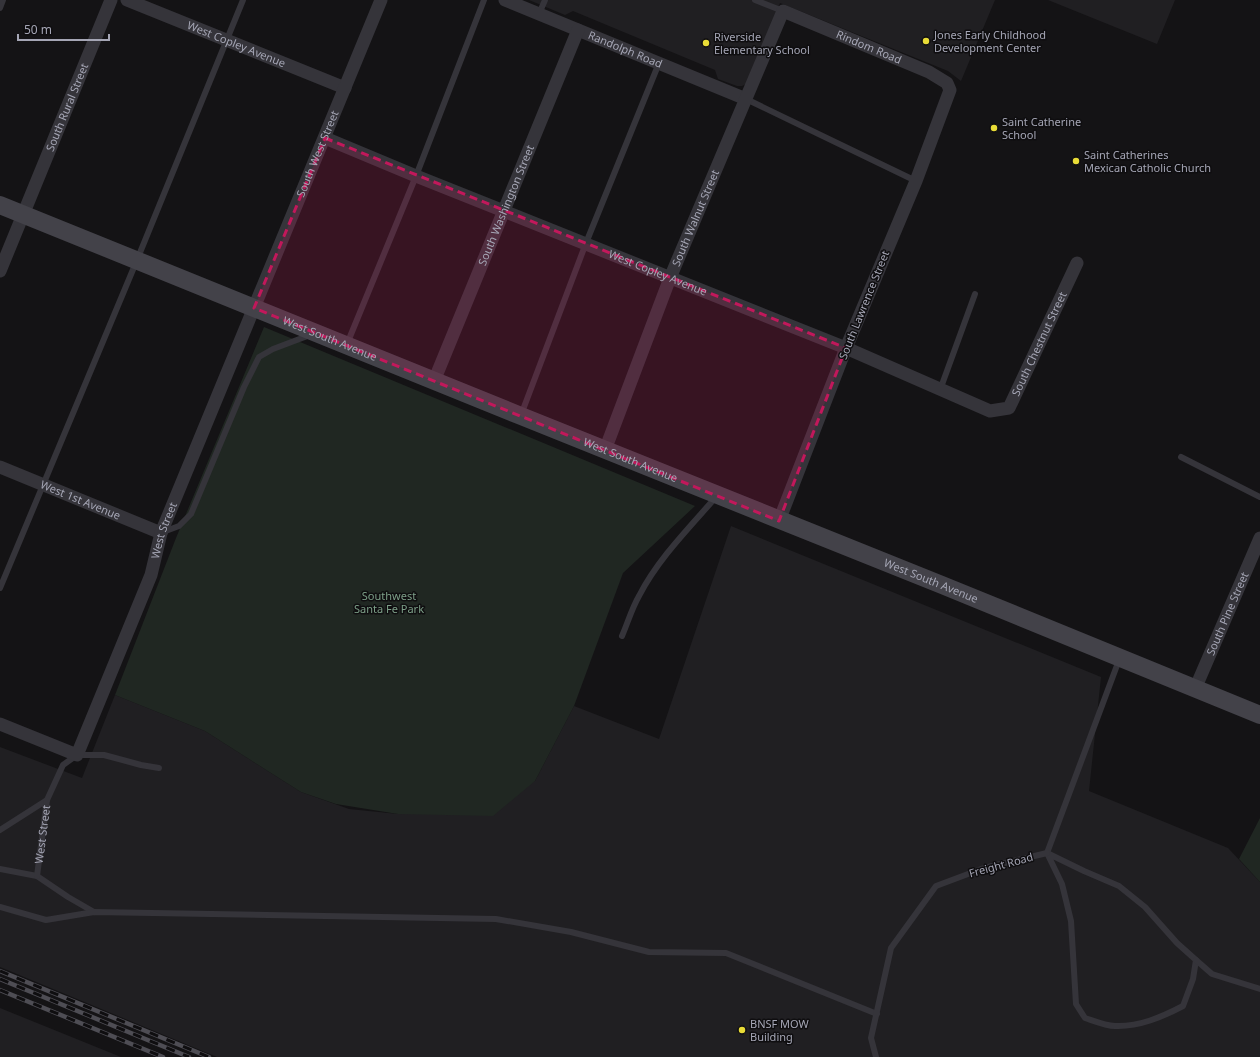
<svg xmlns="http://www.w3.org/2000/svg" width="1260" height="1057" font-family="'Noto Sans',sans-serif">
	<rect width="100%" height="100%" fill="#141315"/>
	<!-- built -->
	<path fill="#201f22" d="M529,0H995L961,81L948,71L780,3L748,80L746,84L742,86H737L718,79L715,70L573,11L565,15Z
		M1048,0H1175L1157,44Z
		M731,526L1101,677L1089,791L1228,848L1260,882V1057H217L0,967V747L82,778L115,695L205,731L301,792L349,809L398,814L535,781L574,706L659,739Z
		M0,1008L121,1057H0Z"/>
	<!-- green -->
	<path fill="#202722" d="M264,327L695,506L623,573L574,706L535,781L493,816L398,814L336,804L301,792L205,731L115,695L176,538Z
		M1260,818V882L1239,859Z"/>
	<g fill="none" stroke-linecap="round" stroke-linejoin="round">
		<!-- lane -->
		<g stroke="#35343a" stroke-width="6">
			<path d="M755,0L783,11"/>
			<path d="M0,8L3,0"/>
			<path d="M539,14L545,0"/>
			<path d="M746,99L916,181"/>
			<path d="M347,344L416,176L484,0"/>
			<path d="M940,390L975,294"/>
			<path d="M521,415L586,243L659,63"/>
			<path d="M1181,457L1260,497"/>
			<path d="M163,532L179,526L191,514L244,387L259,357L273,349L310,335"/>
			<path d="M0,588L137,260L243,0"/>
			<path d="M622,636C628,622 632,608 639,596C658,559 689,528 716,497"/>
			<path d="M0,830L47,800"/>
			<path d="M1047,853L1084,871L1119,886L1145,907L1177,943L1196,960L1193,979L1183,1006C1162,1017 1139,1027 1115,1026C1106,1026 1094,1021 1085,1018L1076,1004L1071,921L1062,884Z"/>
			<path d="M1047,853L1119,660"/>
			<path d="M0,869L37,876L68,897L94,912"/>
			<path id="s1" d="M37,876L47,800L63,765L77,755H104L141,765L159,768"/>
			<path d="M0,907L46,920L94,912L496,919L571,932L649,952L726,953L877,1014"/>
			<path d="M1196,960L1212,974L1260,989"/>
			<path d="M876,1057L871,1038L891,948L936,886L984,868L1047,853"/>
		</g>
		<!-- street -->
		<g stroke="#35343a" stroke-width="13">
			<path id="s2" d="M127,0L345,88"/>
			<path id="s3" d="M505,0L746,99"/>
			<path id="s4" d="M325,138L416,176L846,348L990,411L1009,408L1077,263"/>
			<path id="s5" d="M0,271L111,0"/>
			<path id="s6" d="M434,381L578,30"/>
			<path id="s7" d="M605,450L670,278L783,11L929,72L947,83L950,90L916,181L846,348L779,521"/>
			<path id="s8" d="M0,467L161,533"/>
			<path id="s9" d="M1195,689L1260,538"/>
			<path id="s10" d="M0,724L77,755L151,575L161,533L381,0"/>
		</g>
		<!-- secondary -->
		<path stroke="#434249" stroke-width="18" id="s11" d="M0,205L521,416L942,585L1260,715"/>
		<defs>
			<path id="rail" d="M0,971L209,1057
				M0,979L189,1057
				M0,990L163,1057"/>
		</defs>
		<!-- rail casing -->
		<use href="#rail" stroke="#4e4d54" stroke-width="4.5"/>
		<!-- rail -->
		<use href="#rail" stroke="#0f0e10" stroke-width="3" stroke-dasharray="9" stroke-linecap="butt"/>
	</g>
	<!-- marked area -->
	<path fill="#c2185b" fill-opacity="0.2" stroke="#c2185b" stroke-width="3" stroke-dasharray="8 5" stroke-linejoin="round" d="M325,138L846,348L779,521L254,308Z"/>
	<!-- markers -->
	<g fill="#e9dc37" stroke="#0f0e10" stroke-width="1.5">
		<circle cx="926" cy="41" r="4"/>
		<circle cx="706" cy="43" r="4"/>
		<circle cx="994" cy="128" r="4"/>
		<circle cx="1076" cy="161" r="4"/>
		<circle cx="742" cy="1030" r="4"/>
	</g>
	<g text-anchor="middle" stroke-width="3" stroke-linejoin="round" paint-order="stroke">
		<!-- poi labels -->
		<g font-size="11" fill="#a5a6b5" stroke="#0f0e10" text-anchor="start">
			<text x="934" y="39">Jones Early Childhood<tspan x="934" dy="13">Development Center</tspan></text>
			<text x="714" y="41">Riverside<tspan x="714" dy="13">Elementary School</tspan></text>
			<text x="1002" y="126">Saint Catherine<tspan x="1002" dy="13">School</tspan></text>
			<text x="1084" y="159">Saint Catherines<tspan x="1084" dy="13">Mexican Catholic Church</tspan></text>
			<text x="750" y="1028">BNSF MOW<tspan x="750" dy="13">Building</tspan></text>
		</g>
		<!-- street labels -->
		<g font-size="11" fill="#a5a6b5" stroke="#0f0e10">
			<text dy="4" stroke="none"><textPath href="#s2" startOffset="118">West Copley Avenue</textPath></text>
			<text dy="4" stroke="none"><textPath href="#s7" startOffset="567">Rindom Road</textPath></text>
			<text dy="4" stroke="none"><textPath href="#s3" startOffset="130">Randolph Road</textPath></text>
			<text dy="4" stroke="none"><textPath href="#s5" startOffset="177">South Rural Street</textPath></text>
			<text dy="4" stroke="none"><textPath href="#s10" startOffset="731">South West Street</textPath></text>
			<text dy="4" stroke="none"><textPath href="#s6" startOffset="190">South Washington Street</textPath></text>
			<text dy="4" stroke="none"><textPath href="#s7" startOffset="249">South Walnut Street</textPath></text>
			<text dy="4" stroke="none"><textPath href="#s4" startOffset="359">West Copley Avenue</textPath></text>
			<text transform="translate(864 305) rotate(-68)" y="4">South Lawrence Street</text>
			<text dy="4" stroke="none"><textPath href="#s11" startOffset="356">West South Avenue</textPath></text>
			<text dy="4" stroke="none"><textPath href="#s4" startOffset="809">South Chestnut Street</textPath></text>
			<text dy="4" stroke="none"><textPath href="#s11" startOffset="680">West South Avenue</textPath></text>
			<text dy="4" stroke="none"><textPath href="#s8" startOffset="87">West 1st Avenue</textPath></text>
			<text dy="4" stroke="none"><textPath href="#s10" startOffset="324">West Street</textPath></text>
			<text dy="4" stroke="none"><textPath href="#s11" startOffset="1004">West South Avenue</textPath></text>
			<text dy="4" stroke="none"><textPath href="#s9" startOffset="82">South Pine Street</textPath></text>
			<text dy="4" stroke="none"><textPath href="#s1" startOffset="42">West Street</textPath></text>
			<text transform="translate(1001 865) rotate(-15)" y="4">Freight Road</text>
		</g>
		<!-- park labels -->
		<g font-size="11" fill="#7d9f88" stroke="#0f0e10">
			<text x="389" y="600">Southwest<tspan x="389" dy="13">Santa Fe Park</tspan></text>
		</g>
	</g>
	<!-- scale -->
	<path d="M18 34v6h91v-6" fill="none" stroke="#a5a6b5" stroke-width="2"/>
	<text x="24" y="34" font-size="12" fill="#a5a6b5" stroke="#0f0e10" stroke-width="3" paint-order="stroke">50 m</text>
</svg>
